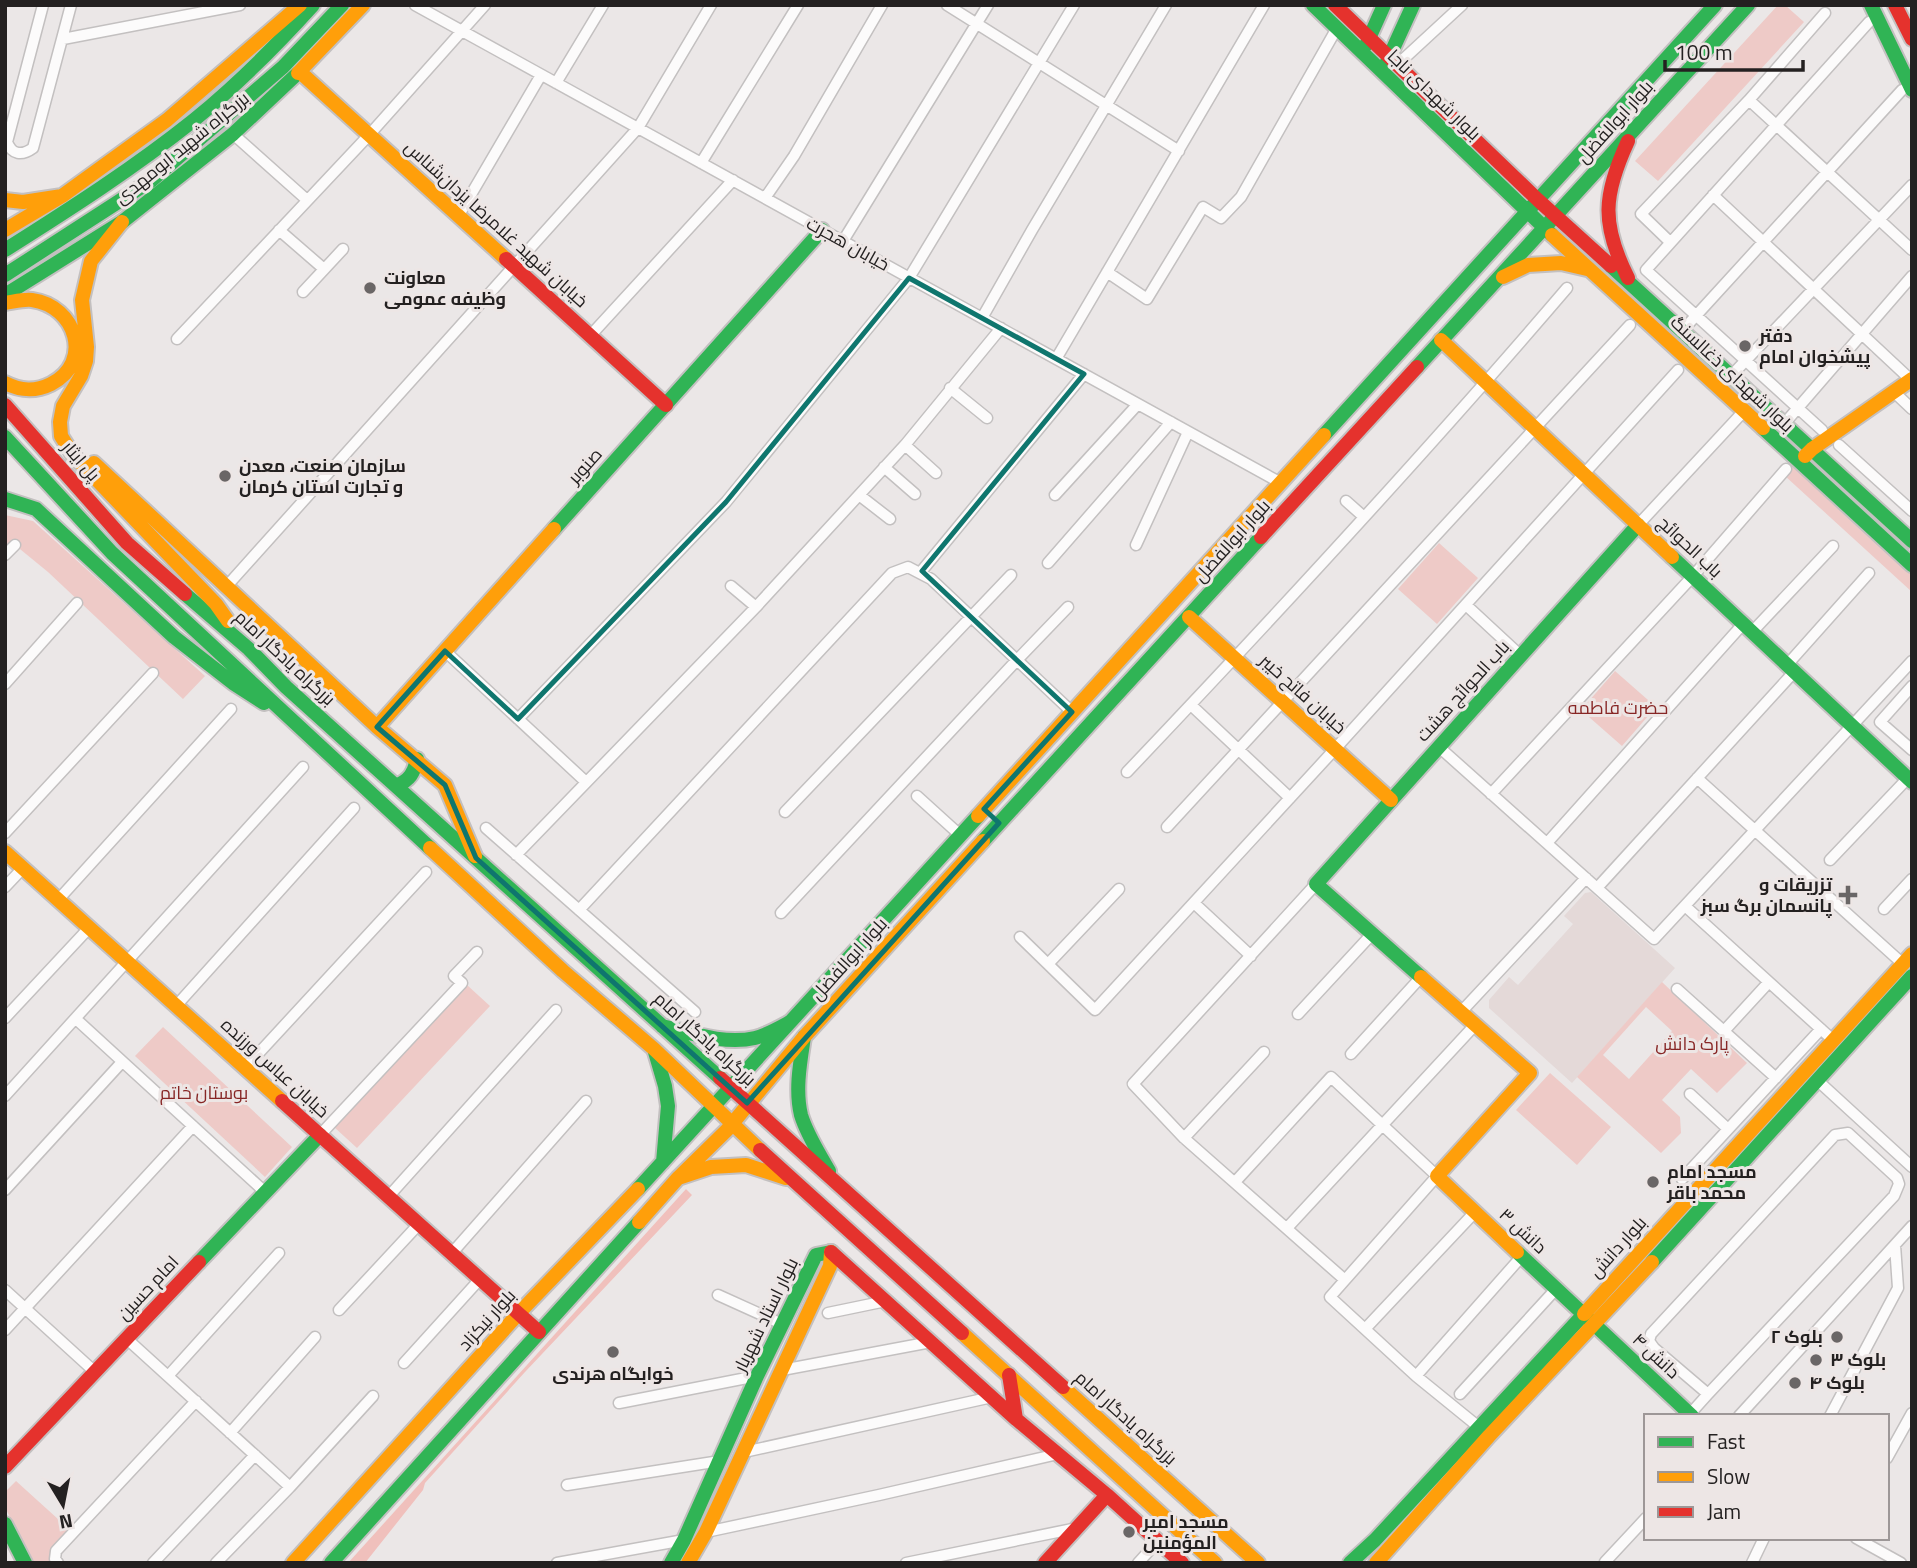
<svg xmlns="http://www.w3.org/2000/svg" width="1917" height="1568" font-family="'Titillium Web',Cairo,sans-serif">
	<rect width="100%" height="100%" fill="#ebe7e7"/>
	<!-- built -->
	<path fill="#e4d9d8" d="M1591,892L1675,968L1572,1083L1489,1008V1000L1509,977L1518,985L1573,924L1564,916L1585,893Z"/>
	<!-- green -->
	<path fill="#eecac7" fill-rule="evenodd" d="M1778,5H1785L1804,22L1658,181L1635,161Z
		M1792,466L1912,575V592L1785,476Z
		M5,515L33,521L205,676L183,699L48,572L15,545L5,546Z
		M1439,543L1478,578L1437,624L1398,589Z
		M1615,671L1656,707L1622,746L1581,710Z
		M1662,982L1747,1063L1717,1093L1691,1069L1662,1100L1680,1117L1681,1133L1661,1153L1577,1077ZM1646,1007L1672,1031L1629,1079L1603,1055Z
		M467,985L490,1006L357,1148L334,1127Z
		M163,1027L292,1147L265,1177L135,1056Z
		M1550,1073L1611,1127L1577,1165L1516,1110Z
		M16,1481L69,1529L51,1551L54,1563H32L5,1507V1492Z"/>
	<!-- forest -->
	<path fill="#f0c0bc" d="M686,1189L692,1195L525,1372L425,1483L423,1490L365,1563H348Z"/>
	<g fill="none" stroke-linecap="round" stroke-linejoin="round">
		<defs>
			<path id="street" d="M43,5L7,142C12,155 22,156 33,148L71,5
				M415,5L1281,483
				M947,5L1179,151
				M63,39L240,5
				M1397,65L1462,5
				M556,83L603,5
				M1749,100L1912,250
				M233,134L307,200
				M701,163L798,5
				M1713,195L1911,380
				M765,198L794,156L882,5
				M459,215L541,75
				M279,230L324,269
				M843,241L988,5
				M1670,242L1641,214L1749,100L1825,13
				M1107,272L1147,299L1203,207L1221,218L1241,197L1337,28
				M303,292L343,249
				M982,318L1032,230L1166,5
				M1682,331L1902,90
				M590,336L733,180
				M177,339L370,134L485,5
				M1056,359L1264,5
				M1731,376L1912,185
				M950,388L987,418
				M1894,392L1912,409
				M1784,424L1912,276
				M1822,430L1646,270L1869,22
				M905,445L936,473
				M1839,445L1912,511
				M884,467L915,494
				M859,495L890,519
				M1055,495L1138,404
				M1346,501L1364,517
				M1638,525L1744,411
				M1136,545L1188,432
				M5,555L15,545
				M1048,563L1171,422
				M920,573L1084,374
				M731,586L756,607
				M226,587L638,128L711,5
				M1466,605L1521,656
				M1752,632L1833,546
				M445,651L586,782
				M1787,665L1869,573
				M5,684L77,603
				M1912,686L1880,722L1912,750
				M1191,705L1290,798
				M518,719L726,502L909,278L1074,5
				M1439,747L1654,939L1912,661
				M1127,772C1277,614 1425,454 1567,288
				M1697,778L1903,964
				M1491,794L1693,576L1786,469
				M917,796L960,835
				M785,812L1011,575
				M1167,827L1630,325
				M486,828L695,1012
				M5,833L153,673
				M1547,843L1743,624
				M516,855L756,607L905,445L1001,328
				M1830,860L1908,778
				M5,887L23,868
				M1597,888L1794,672
				M58,900L231,709
				M1194,903L1251,956
				M1685,906L1833,1040
				M1884,909L1912,879
				M579,910L892,573L908,567L931,579L1072,712
				M781,913L1016,661L1068,607
				M1020,937L1095,1010L1335,749L1678,370
				M1048,964L1119,889
				M1677,989L1776,1078
				M176,1006L354,808
				M1461,1012L1586,878
				M1298,1014L1372,934
				M5,1018L89,928
				M76,1019L265,1192
				M1724,1031L1769,982
				M1351,1054L1421,977
				M245,1068L426,872
				M1817,1080L1912,1167
				M1690,1094L1728,1129
				M5,1096L303,767
				M320,1135L462,983L454,976L477,952
				M1184,1138L1264,1052
				M1682,1179L1821,1029
				M1235,1182L1331,1077L1437,1176L1345,1280L1184,1138L1133,1084L1316,884
				M5,1190L122,1062
				M389,1196L556,1010
				M1287,1228L1475,1025
				M452,1253L586,1101
				M1345,1280L1330,1297L1416,1376L1480,1428
				M5,1290L95,1372
				M718,1295L782,1324
				M339,1310L419,1224
				M828,1313L886,1301
				M1365,1329L1475,1212
				M5,1330L193,1126
				M127,1339L290,1487
				M404,1363L480,1279
				M782,1370L931,1342
				M168,1376L279,1253
				M1416,1376L1522,1256
				M1460,1394L1556,1289
				M619,1403L757,1376
				M1690,1414L1708,1394L1894,1196L1899,1184L1897,1178L1848,1133L1835,1135L1651,1334L1649,1341L1654,1348L1708,1394
				M1739,1416L1912,1226
				M1830,1416L1898,1288L1895,1245
				M230,1433L315,1337
				M744,1452L992,1397
				M1887,1458L1912,1413
				M567,1485L720,1461
				M706,1532L879,1495L1058,1454
				M1856,1538L1901,1563
				M1605,1562L1646,1518
				M58,1563L55,1559L56,1551L196,1401
				M153,1563L255,1455
				M216,1563L290,1487L373,1396
				M557,1563L684,1540
				M906,1563L1077,1528
				M1138,1563L1158,1541
				M1752,1563L1764,1538"/>
			<path id="fast" d="M1313,5L1552,235
				M1871,5L1912,90
				M1366,45L1384,5
				M1386,64L1413,5
				M5,250C70,209 134,168 194,120C237,85 276,46 313,5
				M1611,266L1912,541
				M5,275L152,180L283,67L342,5
				M5,295L122,222L233,134L298,73
				M1417,367L1748,5
				M1763,428L1912,565
				M1324,435L1715,5
				M5,437L112,553L430,848
				M5,499L36,509L174,637L233,683L264,703
				M554,529L822,230
				M1672,557L1912,782
				M185,594L249,649L286,687L720,1078
				M396,786C410,780 414,773 417,759
				M983,841L1261,537
				M1421,977L1316,884L1638,525
				M662,1026C691,1033 725,1045 755,1038C767,1035 779,1028 790,1022
				M804,1037C800,1063 795,1090 801,1115C807,1135 819,1153 829,1171
				M655,1052L665,1086L668,1106L663,1162
				M638,1189L978,816
				M1517,1252L1692,1416
				M199,1262L320,1135
				M1652,1262L1912,976
				M5,1524L25,1563
				M331,1563L639,1222
				M671,1563L684,1540L757,1376L816,1255L831,1252
				M1350,1563L1375,1540L1584,1314"/>
			<path id="slow" d="M300,72L506,259
				M298,73L363,5
				M5,200L23,202L62,196
				M122,222L91,261L82,300L87,347L86,361L81,376L63,406L60,422L61,436L73,455L216,604L228,621
				M5,230L62,196L167,120L300,5
				M1552,235L1763,428
				M1503,277L1528,265L1561,263L1587,269
				M5,303C13,302 23,299 32,300C76,306 94,362 51,384C35,392 21,391 5,383
				M1441,340L1672,557
				M1805,456L1812,449L1912,379
				M94,463L377,727L445,785L475,856
				M1189,617L1391,800
				M377,727L554,529
				M978,816L1324,435
				M430,848L563,971L654,1049L760,1150
				M5,852L282,1101
				M1421,977L1530,1073L1437,1176L1517,1252
				M678,1178L711,1167L746,1165L786,1178
				M639,1222L678,1178L727,1130L804,1037L983,841
				M1584,1314L1912,954
				M962,1333L1215,1563
				M1063,1387L1258,1563
				M293,1563L519,1313L638,1189
				M688,1563L706,1532L830,1266L831,1252
				M1376,1563L1489,1436L1652,1262"/>
			<path id="jam" d="M1335,5L1538,200L1611,266
				M1895,5L1912,39
				M1628,141C1603,195 1601,224 1628,278
				M506,259L666,405
				M5,405L127,543L185,594
				M1261,537L1417,367
				M720,1078L1063,1387
				M282,1101L539,1332
				M760,1150L962,1333
				M831,1252L1016,1419L1107,1495L1182,1563
				M1009,1375L1016,1419
				M5,1467L199,1262
				M1045,1563L1107,1495"/>
		</defs>
		<!-- street casing -->
		<use href="#street" stroke="#c3c0c0" stroke-width="13"/>
		<!-- fast casing -->
		<use href="#fast" stroke="#c3c0c0" stroke-width="18"/>
		<!-- slow casing -->
		<use href="#slow" stroke="#c3c0c0" stroke-width="18"/>
		<!-- jam casing -->
		<use href="#jam" stroke="#c3c0c0" stroke-width="18"/>
		<!-- street -->
		<use href="#street" stroke="#fcfbfb" stroke-width="10"/>
		<!-- fast -->
		<use href="#fast" stroke="#30b455" stroke-width="14"/>
		<!-- slow -->
		<use href="#slow" stroke="#ff9f0a" stroke-width="14"/>
		<!-- jam -->
		<use href="#jam" stroke="#e5322d" stroke-width="14"/>
	</g>
	<!-- marked area -->
	<path fill="none" stroke="#0f766e" stroke-width="5" stroke-linejoin="round" d="M909,278L1084,374L922,571L1072,712L984,809L999,823L747,1103L476,858L445,785L377,727L445,651L518,719L726,502Z"/>
	<!-- markers -->
	<g fill="#6a6666" stroke="#ede6e5" stroke-width="2.5">
		<circle cx="370" cy="288" r="7"/>
		<circle cx="1745" cy="346" r="7"/>
		<circle cx="225" cy="476" r="7"/>
		<path d="M1844.5 884.5h7v7h7v7h-7v7h-7v-7h-7v-7h7z"/>
		<circle cx="1653" cy="1182" r="7"/>
		<circle cx="1837" cy="1337" r="7"/>
		<circle cx="613" cy="1352" r="7"/>
		<circle cx="1816" cy="1360" r="7"/>
		<circle cx="1795" cy="1383" r="7"/>
		<circle cx="1129" cy="1532" r="7"/>
	</g>
	<g text-anchor="middle" stroke-width="6" stroke-linejoin="round" paint-order="stroke">
		<!-- street labels -->
		<g font-size="18" fill="#242121" stroke="#ede6e5">
			<text transform="translate(1434 95) rotate(44)" y="6">بلوار شهدای ناجا</text>
			<text transform="translate(1615 122) rotate(-48)" y="6">بلوار ابوالفضل</text>
			<text transform="translate(182 148) rotate(-39)" y="6">بزرگراه شهید ابومهدی</text>
			<text transform="translate(496 224) rotate(42)" y="6">خیابان شهید غلامرضا یزدان‌شناس</text>
			<text transform="translate(848 244) rotate(29)" y="6">خیابان هجرت</text>
			<text transform="translate(1732 374) rotate(43)" y="6">بلوار شهدای ذغالسنگ</text>
			<text transform="translate(81 461) rotate(49)" y="6">پل ایثار</text>
			<text transform="translate(585 466) rotate(-48)" y="6">صنوبر</text>
			<text transform="translate(1232 541) rotate(-48)" y="6">بلوار ابوالفضل</text>
			<text transform="translate(1690 547) rotate(43)" y="6">باب الحوائج</text>
			<text transform="translate(285 658) rotate(43)" y="6">بزرگراه یادگار امام</text>
			<text transform="translate(1463 691) rotate(-48)" y="6">باب الحوائج هشت</text>
			<text transform="translate(1303 694) rotate(42)" y="6">خیابان فاتح خیبر</text>
			<text transform="translate(849 959) rotate(-48)" y="6">بلوار ابوالفضل</text>
			<text transform="translate(705 1039) rotate(42)" y="6">بزرگراه یادگار امام</text>
			<text transform="translate(275 1068) rotate(42)" y="6">خیابان عباس ورزنده</text>
			<text transform="translate(1523 1231) rotate(43)" y="6">دانش ۳</text>
			<text transform="translate(1618 1247) rotate(-48)" y="6">بلوار دانش</text>
			<text transform="translate(148 1288) rotate(-47)" y="6">امام حسین</text>
			<text transform="translate(766 1315) rotate(-64)" y="6">بلوار استاد شهریار</text>
			<text transform="translate(487 1320) rotate(-48)" y="6">بلوار نیکزاد</text>
			<text transform="translate(1656 1356) rotate(43)" y="6">دانش ۴</text>
			<text transform="translate(1126 1418) rotate(42)" y="6">بزرگراه یادگار امام</text>
		</g>
		<!-- poi labels -->
		<g font-size="18" font-weight="bold" fill="#242121" stroke="#ede6e5" text-anchor="start">
			<text x="384" y="284">معاونت<tspan x="384" dy="21">وظیفه عمومی</tspan></text>
			<text x="1759" y="342">دفتر<tspan x="1759" dy="21">پیشخوان امام</tspan></text>
			<text x="239" y="472">سازمان صنعت، معدن<tspan x="239" dy="21">و تجارت استان کرمان</tspan></text>
			<text x="1832" y="891" text-anchor="end">تزریقات و<tspan x="1832" dy="21">پانسمان برگ سبز</tspan></text>
			<text x="1667" y="1178">مسجد امام<tspan x="1667" dy="21">محمد باقر</tspan></text>
			<text x="1823" y="1343" text-anchor="end">بلوک ۲</text>
			<text x="1830" y="1366">بلوک ۳</text>
			<text x="613" y="1380" text-anchor="middle">خوابگاه هرندی</text>
			<text x="1809" y="1389">بلوک ۴</text>
			<text x="1143" y="1528">مسجد امیر<tspan x="1143" dy="21">المؤمنین</tspan></text>
		</g>
		<!-- park labels -->
		<g font-size="18" fill="#872625" stroke="#ede6e5">
			<text x="1618" y="714">حضرت فاطمه</text>
			<text x="1692" y="1050">پارک دانش</text>
			<text x="204" y="1099">بوستان خاتم</text>
		</g>
	</g>
	<!-- border -->
	<rect width="1917" height="1568" fill="none" stroke="#242121" stroke-width="14"/>
	<!-- legend -->
	<rect x="1644" y="1414" width="245" height="126" fill="#ede6e5" stroke="#9d9797" stroke-width="2"/>
	<rect x="1658" y="1437" width="35" height="10" fill="#30b455" stroke="#9d9797" stroke-width="2"/>
	<text x="1707" y="1449" font-size="21" fill="#242121">Fast</text>
	<rect x="1658" y="1472" width="35" height="10" fill="#ff9f0a" stroke="#9d9797" stroke-width="2"/>
	<text x="1707" y="1484" font-size="21" fill="#242121">Slow</text>
	<rect x="1658" y="1507" width="35" height="10" fill="#e5322d" stroke="#9d9797" stroke-width="2"/>
	<text x="1707" y="1519" font-size="21" fill="#242121">Jam</text>
	<!-- north arrow -->
	<g transform="translate(63 1505) rotate(170)" stroke="#ede6e5" stroke-width="5" paint-order="stroke">
	<path d="M0-5L12 26L0 18L-12 26Z" fill="#242121"/>
	<text y="-10" font-size="19" font-weight="bold" text-anchor="middle" fill="#242121">N</text>
	</g>
	<!-- scale -->
	<path d="M1665 60v10h138v-10" fill="none" stroke="#242121" stroke-width="3.5"/>
	<text x="1675" y="60" font-size="21" fill="#242121" stroke="#ede6e5" stroke-width="5" paint-order="stroke">100 m</text>
</svg>
